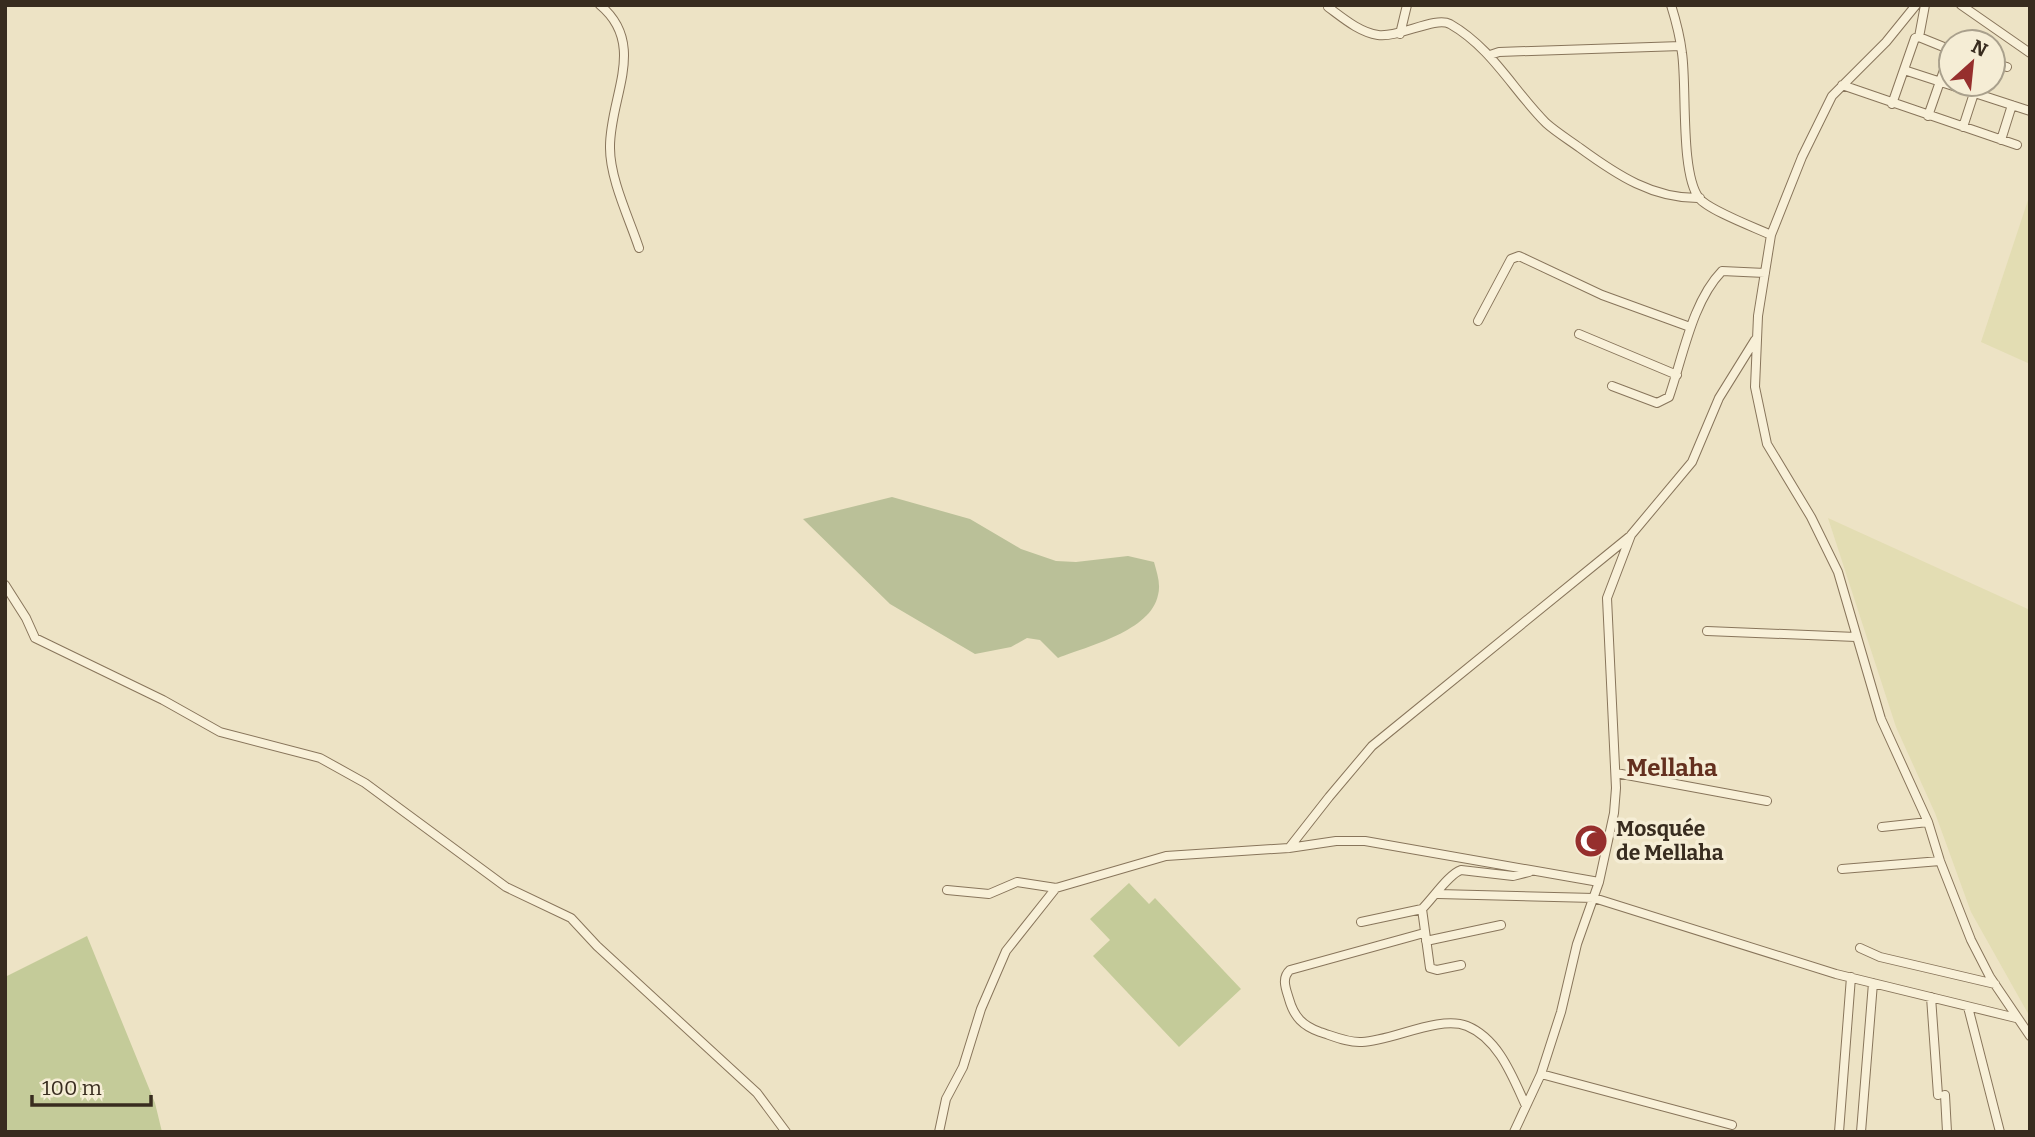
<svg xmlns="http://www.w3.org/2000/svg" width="2035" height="1137" font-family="Bitter,serif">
	<rect width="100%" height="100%" fill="#ede3c5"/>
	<!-- farmland -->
	<path fill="#e3ddb3" d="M2030,194V364L1981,342Z
		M1828,518L2030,610V1017L1971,912L1935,813L1896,727Z"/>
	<!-- green -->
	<path fill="#c4cb99" d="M1129,883L1149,904L1155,898L1241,989L1179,1047L1093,956L1110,940L1090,919Z
		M87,936L155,1103L162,1132H5V977Z"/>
	<!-- cemetery -->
	<path fill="#bac098" d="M892,497L970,519L1021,549L1056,561L1076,562L1128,556L1154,562C1157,573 1161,584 1158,595C1151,631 1088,646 1058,658L1040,640L1027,638L1011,647L975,654L890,604L803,519Z"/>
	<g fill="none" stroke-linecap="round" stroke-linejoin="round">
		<defs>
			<path id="minor" d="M600,5C648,45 609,98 610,148C610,179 629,218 639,248
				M1671,5C1676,21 1680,36 1682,53C1687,86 1680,173 1699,198C1708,210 1756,228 1771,235
				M1916,5L1886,42L1832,96L1802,157L1771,235L1758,316L1755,387L1767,444L1811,517L1838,572L1881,719L1928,822L1940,861L1971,940L1990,977L2030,1036
				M1961,5L2030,53
				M1328,7C1343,18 1359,32 1378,35C1399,38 1435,16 1450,24C1492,48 1513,90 1546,123C1556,132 1569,140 1580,148C1617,175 1653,199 1700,198
				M1400,34L1407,5
				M1919,37L1925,5
				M1490,55L1499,52L1681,46
				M1993,63L2007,67
				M1904,70L2030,111
				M1842,85L2017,145
				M1892,104L1915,38L1919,37L1951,50
				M1928,116L1951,50
				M1963,127L1977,84
				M2001,140L2012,105
				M1478,321L1511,259L1519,256L1602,295L1690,327
				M1579,334L1677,375
				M1612,386L1657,403L1669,397C1683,357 1692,302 1722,271L1765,273
				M5,585L26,618L35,638L163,700L220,732L320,758L365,783L506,887L571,918L597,946L757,1093L786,1132
				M1707,631L1856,637
				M1616,773L1767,801
				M1882,827L1928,822
				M1289,848L1329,797L1372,746L1629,537
				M1842,869L1940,861
				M947,890L989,894L1017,882L1056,888L1166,856L1289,848L1336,841H1365L1599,882
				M1438,894L1594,898L1836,974L2016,1018
				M1361,922L1422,909
				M1424,933L1290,970C1281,978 1286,989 1289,999C1294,1017 1303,1026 1320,1032C1333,1036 1348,1043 1362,1042C1392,1041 1439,1015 1467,1026C1499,1039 1513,1078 1526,1106
				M1426,941L1501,925
				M1860,948L1880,957L1995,984
				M1461,965L1437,970L1430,968L1422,909C1433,898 1449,874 1461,870L1513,876L1529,872
				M1931,997L1938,1095
				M1968,1007L2000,1132
				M1541,1074L1732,1125
				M1945,1095L1947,1132
				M939,1132L946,1099L963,1067L981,1009L1006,951L1056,888
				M1514,1132L1541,1074L1561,1012L1577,944L1599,882L1614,813L1616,788L1607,598L1631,535L1692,462L1719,398L1755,340
				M1839,1132L1851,977
				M1861,1132L1873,983"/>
		</defs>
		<!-- minor casing -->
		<use href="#minor" stroke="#88755b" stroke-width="10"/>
		<!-- minor -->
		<use href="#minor" stroke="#f8f0d8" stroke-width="8"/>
	</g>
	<!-- icons -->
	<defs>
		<symbol id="mosque-disc" viewBox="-11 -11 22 22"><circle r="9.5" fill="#962f2d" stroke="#f5edd5"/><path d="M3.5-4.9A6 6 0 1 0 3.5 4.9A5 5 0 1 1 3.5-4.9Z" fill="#fff"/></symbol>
	</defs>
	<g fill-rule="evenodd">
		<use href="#mosque-disc" x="1572" y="822" width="38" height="38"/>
	</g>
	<g text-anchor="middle" stroke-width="7" stroke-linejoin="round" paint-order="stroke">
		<!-- poi labels -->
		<g font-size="21" font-weight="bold" fill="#382c1f" stroke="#f5edd5" text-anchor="start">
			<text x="1616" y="836">Mosquée<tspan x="1616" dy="24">de Mellaha</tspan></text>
		</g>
		<!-- quarter labels -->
		<g font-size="24" font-weight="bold" fill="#64301f" stroke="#f5edd5">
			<text x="1672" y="776">Mellaha</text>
		</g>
	</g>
	<!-- border -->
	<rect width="2035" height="1137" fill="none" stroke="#382c1f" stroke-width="14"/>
	<!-- north arrow -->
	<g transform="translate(1972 63) rotate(27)"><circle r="33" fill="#f5edd5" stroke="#a9a08c" stroke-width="2"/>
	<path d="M0-5L12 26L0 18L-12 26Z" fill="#962f2d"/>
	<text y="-10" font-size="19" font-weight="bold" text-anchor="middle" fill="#382c1f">N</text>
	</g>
	<!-- scale -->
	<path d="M32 1095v10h119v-10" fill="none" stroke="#382c1f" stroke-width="3.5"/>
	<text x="42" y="1095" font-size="21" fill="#382c1f" stroke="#f5edd5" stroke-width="5" paint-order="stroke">100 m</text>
</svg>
